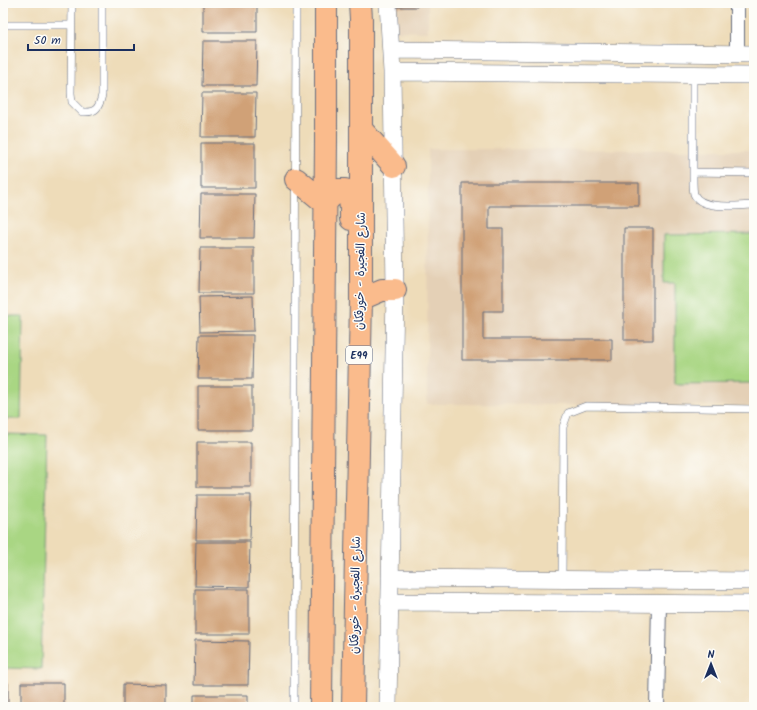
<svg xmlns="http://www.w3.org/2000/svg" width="757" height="710" font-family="Kalam,'Playpen Sans Arabic',sans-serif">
	<rect width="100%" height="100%" fill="#fdfcf7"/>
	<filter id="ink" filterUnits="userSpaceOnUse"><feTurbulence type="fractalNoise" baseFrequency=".025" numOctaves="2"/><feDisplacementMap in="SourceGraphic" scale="8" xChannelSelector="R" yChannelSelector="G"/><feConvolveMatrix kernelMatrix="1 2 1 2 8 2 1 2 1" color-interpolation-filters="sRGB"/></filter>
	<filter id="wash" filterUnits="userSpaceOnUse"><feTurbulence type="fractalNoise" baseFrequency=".012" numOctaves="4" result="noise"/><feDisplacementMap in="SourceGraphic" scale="16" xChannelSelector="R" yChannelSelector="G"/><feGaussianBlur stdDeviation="0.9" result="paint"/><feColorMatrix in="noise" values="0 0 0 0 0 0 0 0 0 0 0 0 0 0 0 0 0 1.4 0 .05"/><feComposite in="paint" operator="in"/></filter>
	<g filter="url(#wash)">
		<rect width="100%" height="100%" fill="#eedcb9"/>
		<!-- built -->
		<path fill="#e4d0b6" d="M393,3H428V32L394,31Z
			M428,149L754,150V406L427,404Z"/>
		<!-- green -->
		<path fill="#a9d683" stroke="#628270" d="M754,234V383L675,384V283H664V235Z
			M3,316H23L21,419H3Z
			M3,434L47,435L41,669L3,668Z"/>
		<g id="blocks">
			<!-- building -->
			<path fill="#d0a177" d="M203,3H257V32H203Z
				M397,3H417V7H397Z
				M203,41H257L256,86H202Z
				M202,93H256L255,137H201Z
				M201,143H255V188H201Z
				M462,183H639V206H489V229H503V311H483V339H612V360H462Z
				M201,194H255L254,238H200Z
				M624,228H653V340H624Z
				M200,248H254V293H199Z
				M253,296L254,331L200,332L199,297Z
				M199,335H253L252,379H198Z
				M198,386H252V430H198Z
				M197,442H251V487H197Z
				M197,495H251L250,540H196Z
				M196,542H250L249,587L195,586Z
				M195,589H249V634H195Z
				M195,640L249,641L248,685H194Z
				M3,683H8V707H3Z
				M21,683H64V707H21Z
				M123,684L166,685V707H123Z
				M194,695H248V707H194Z"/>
		</g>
	</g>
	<g filter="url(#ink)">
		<use href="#blocks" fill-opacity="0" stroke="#656c7e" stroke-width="1"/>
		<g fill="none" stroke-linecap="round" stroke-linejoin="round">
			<defs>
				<path id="service" d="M72,3L71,93L72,102L82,112C96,113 99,108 102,95V3
					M3,25H71
					M693,75V178C693,183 693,190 694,194C701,211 740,205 754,205
					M693,172L754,173
					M562,579L563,427L568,413L586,406L754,409
					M294,707L296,3"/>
				<path id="minor" d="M737,3V54
					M657,707L659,603"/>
				<path id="tertiary" d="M391,50L754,54
					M392,72L754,75
					M390,578L754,581
					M389,602L754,604
					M388,707L395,290L392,72L388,3"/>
				<path id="trunk" d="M361,129L394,166
					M296,179L325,203L338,190H345C352,197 351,209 351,219
					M361,299L382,290H395
					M321,707L326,141V3
					M353,707L361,299V19L360,3"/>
			</defs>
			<!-- service casing -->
			<use href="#service" stroke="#656c7e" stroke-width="8"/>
			<!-- minor casing -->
			<use href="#minor" stroke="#656c7e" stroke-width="16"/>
			<!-- tertiary casing -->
			<use href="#tertiary" stroke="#656c7e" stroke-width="18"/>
			<!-- trunk casing -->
			<use href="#trunk" stroke="#656c7e" stroke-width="24"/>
			<!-- service -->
			<use href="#service" stroke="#fff" stroke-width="7"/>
			<!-- minor -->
			<use href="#minor" stroke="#fff" stroke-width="14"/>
			<!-- tertiary -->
			<use href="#tertiary" stroke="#fff" stroke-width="17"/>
			<!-- trunk -->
			<use href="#trunk" stroke="#fabb8c" stroke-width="22"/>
		</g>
	</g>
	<g text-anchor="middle" stroke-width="3" stroke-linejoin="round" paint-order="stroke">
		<!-- shield labels -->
		<rect fill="#fdfcf7" stroke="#5f6c8c" stroke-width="1" x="346" y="346" width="26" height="18" rx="3"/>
		<g font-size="11" font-weight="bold" fill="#1b2f5e">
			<text x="359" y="359">E99</text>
		</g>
		<!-- street labels -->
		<g font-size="12" fill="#1b2f5e" stroke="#fdfcf7">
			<text transform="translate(360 271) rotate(-89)" y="4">شارع الفجيرة - خورفكان</text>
			<text transform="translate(355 595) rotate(-89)" y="4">شارع الفجيرة - خورفكان</text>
		</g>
	</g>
	<!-- margin -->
	<rect width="757" height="710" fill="none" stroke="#fdfcf7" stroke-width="16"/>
	<!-- north arrow -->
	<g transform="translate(711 664)" stroke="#fdfcf7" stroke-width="3" paint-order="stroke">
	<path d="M0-3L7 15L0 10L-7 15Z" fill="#1b2f5e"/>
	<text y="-6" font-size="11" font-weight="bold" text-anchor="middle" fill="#1b2f5e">N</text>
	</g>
	<!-- scale -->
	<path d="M28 44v6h106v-6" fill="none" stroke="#1b2f5e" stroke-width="2"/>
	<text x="34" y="44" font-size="12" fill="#1b2f5e" stroke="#fdfcf7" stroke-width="3" paint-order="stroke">50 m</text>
</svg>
